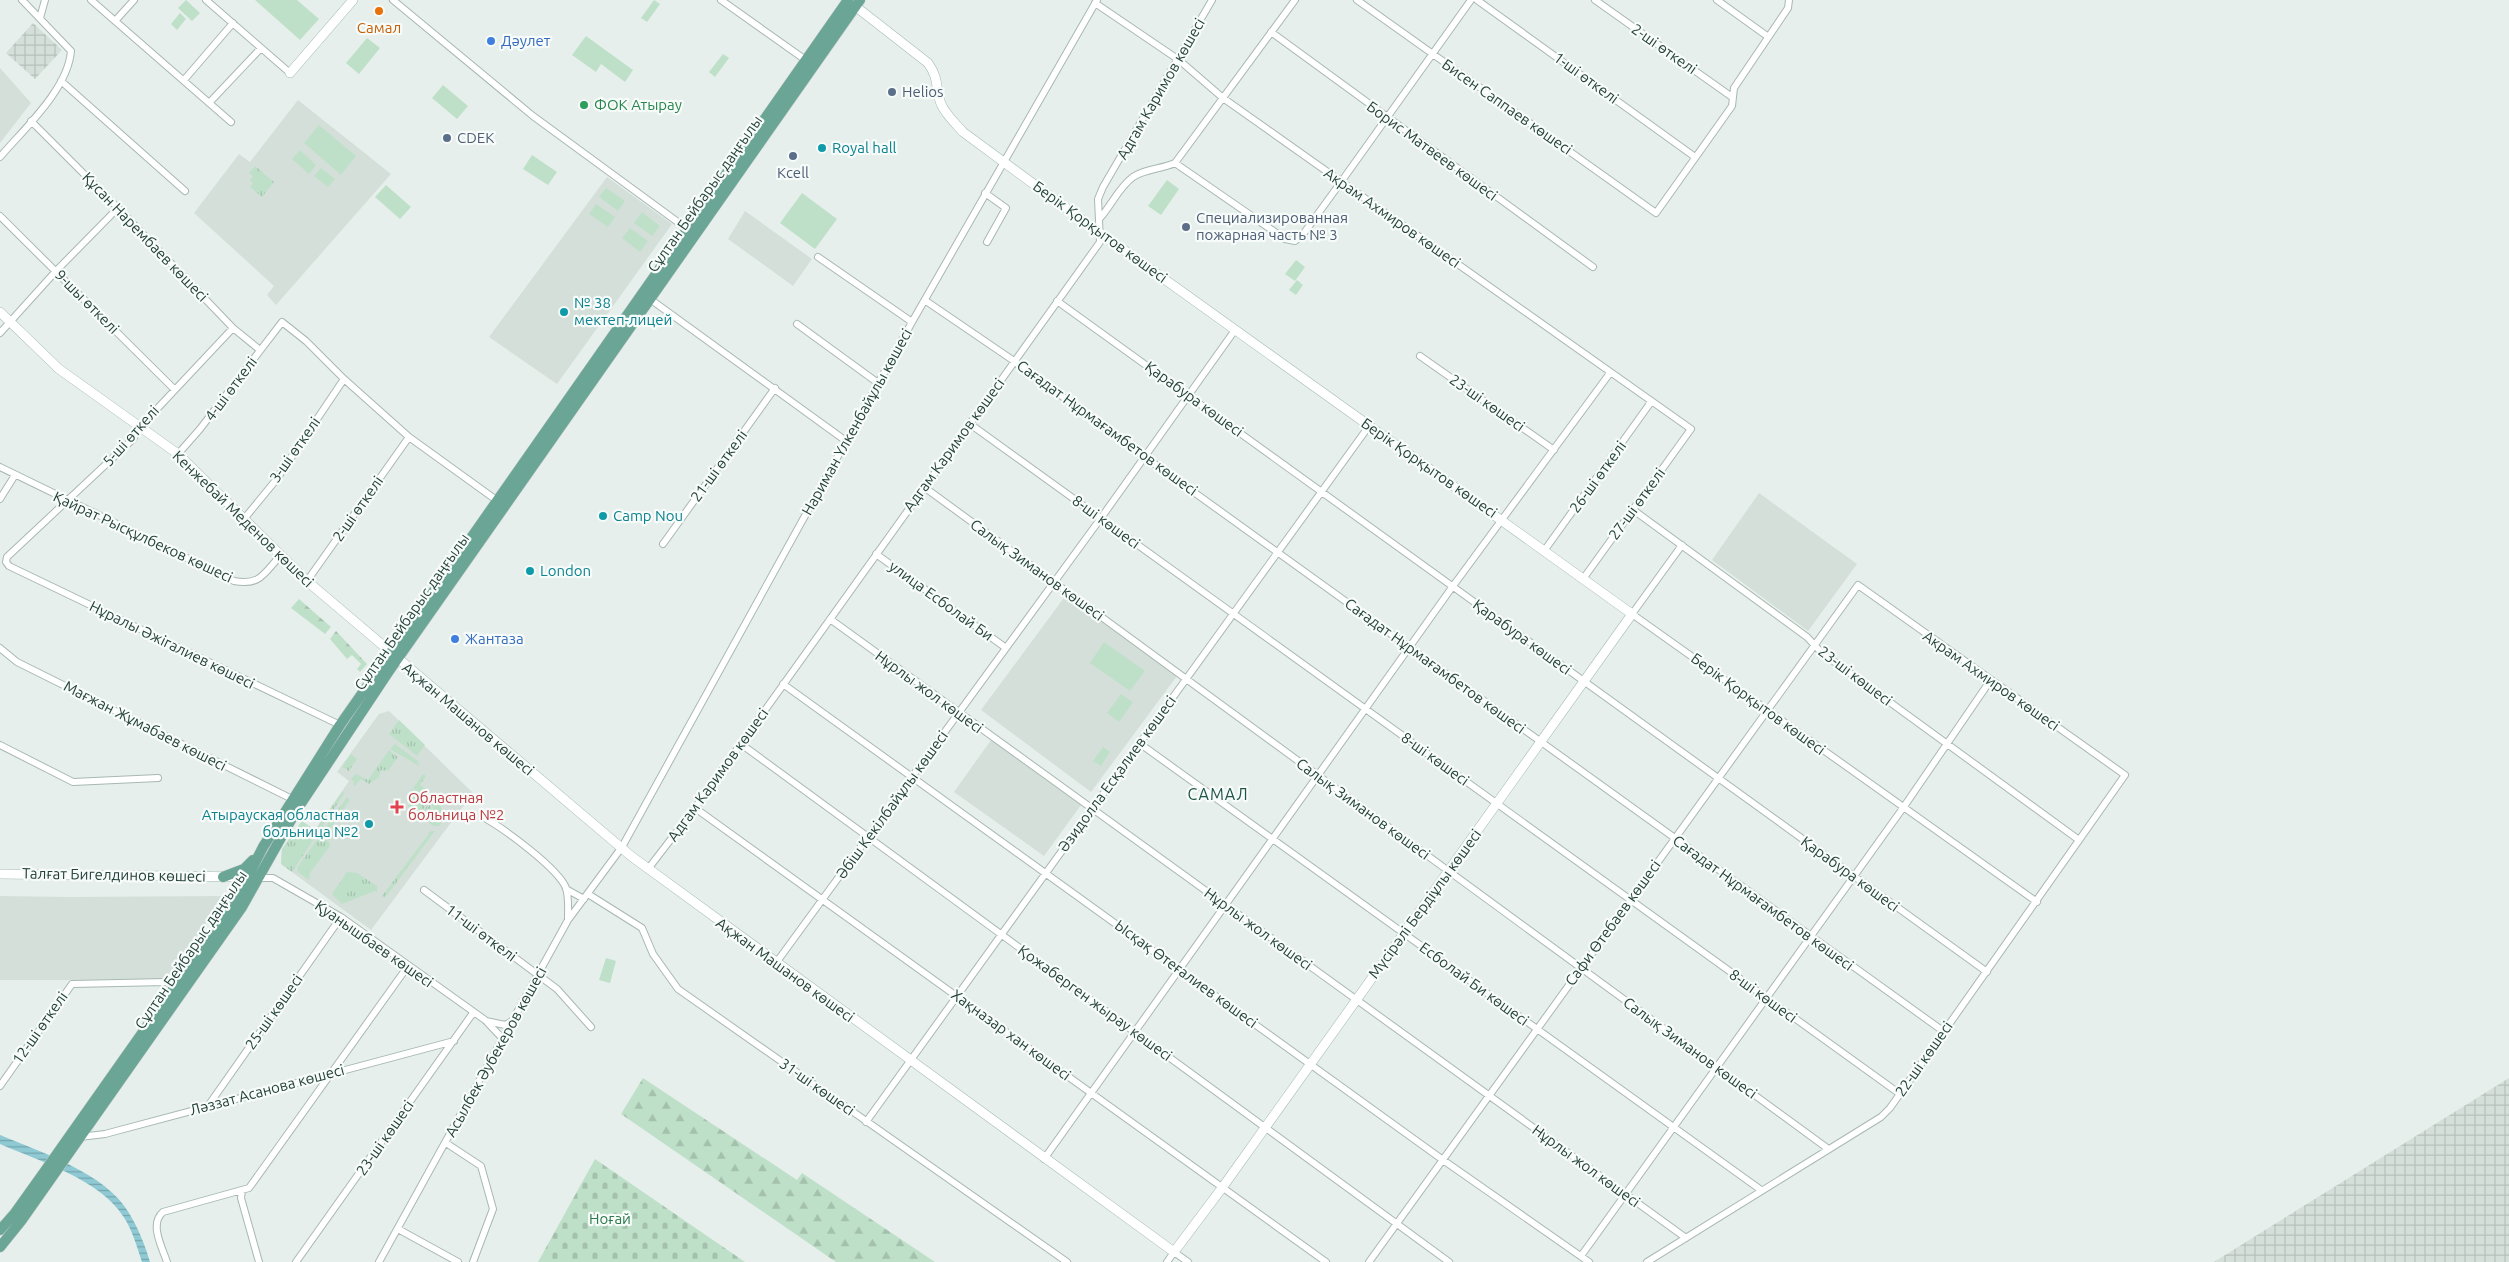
<svg xmlns="http://www.w3.org/2000/svg" width="2509" height="1262" font-family="Ubuntu,sans-serif">
	<defs>
		<pattern id="industrial-grid" width="8" height="8" patternUnits="userSpaceOnUse" patternTransform="scale(1.25)"><rect width="8" height="8" fill="#d4dfda"/><path d="M0 4h8M4 0v8" fill="none" stroke="#b6c1bc"/></pattern>
		<pattern id="grass-tufts" width="24" height="20" patternUnits="userSpaceOnUse" patternTransform="scale(1.25)"><rect width="24" height="20" fill="#bfe0c8"/><path d="M3 7l-1-3M5 7V3M7 7l1-3M15 17l-1-3M17 17v-4M19 17l1-3" fill="none" stroke="#a4c1ad"/></pattern>
		<pattern id="forest-firs" width="22" height="20" patternUnits="userSpaceOnUse" patternTransform="scale(1.25)"><rect width="22" height="20" fill="#bfe0c8"/><path d="M5 1l3.5 6h-7zM16 11l3.5 6h-7z" fill="#a4c1ad"/></pattern>
		<pattern id="cemetery-stones" width="16" height="16" patternUnits="userSpaceOnUse" patternTransform="scale(1.25)"><rect width="16" height="16" fill="#bfe0c8"/><path d="M2 7V4a2 2 0 0 1 4 0v3zM10 15v-3a2 2 0 0 1 4 0v3z" fill="#a4c1ad"/></pattern>
		<pattern id="water-rules" width="6" height="5" patternUnits="userSpaceOnUse" patternTransform="scale(1.25)"><rect width="6" height="5" fill="#8ec9d4"/><path d="M0 2.5h6" fill="none" stroke="#74a5ad"/></pattern>
	</defs>
	<rect width="100%" height="100%" fill="#e6efeb"/>
	<!-- built -->
	<path fill="#d4dfda" d="M0,68L31,103L0,143Z
		M298,100L391,174L276,305L267,295L274,286L194,213L239,154L250,162Z
		M607,177L672,224L557,384L489,337Z
		M745,211L812,259L793,286L728,239Z
		M1759,493L1857,564L1808,631L1712,560Z
		M1066,595L1177,676L1091,792L981,710Z
		M389,711L473,793L371,930L281,864L282,849L302,821L315,830L349,781L337,772L379,714Z
		M991,740L1081,805L1044,856L954,792Z
		M0,896L70,897L225,896L167,979L71,980H0Z"/>
	<!-- industrial -->
	<path fill="url(#industrial-grid)" d="M33,23L62,50L35,79L6,53Z
		M2509,1078V1262H2214Z"/>
	<!-- grass -->
	<path fill="url(#grass-tufts)" d="M255,166L274,182L262,197L250,187L253,183L250,180L253,176L249,173Z
		M399,720L425,745L417,756L389,734Z
		M395,744L418,761L419,766L390,749Z
		M389,750L398,757L388,771L381,770L379,777L369,784L361,779L355,786L353,784L354,782L351,779L356,774L368,780Z
		M351,754L357,759L349,771L342,767Z
		M423,774L426,776L420,785L439,798L442,812L435,814L430,801L413,788Z
		M412,789L424,798L423,799L410,800L407,796Z
		M343,791L344,794L292,872L281,864L282,849L302,821L315,830Z
		M347,797L350,800L327,833H324L323,831Z
		M422,800L427,804L419,815L408,807L410,802Z
		M429,803L434,814L428,822L420,816Z
		M442,813L443,819L439,826H434L429,823L435,815Z
		M431,831H435L385,898L382,896Z
		M322,837L329,842L330,846L310,873L309,880L298,872L297,868L318,838Z
		M347,872L357,873L377,886V893L375,891L342,904L332,894Z"/>
	<!-- forest -->
	<path fill="url(#forest-firs)" d="M299,599L331,627L325,634L291,608Z
		M336,631L367,664L360,672L357,669L361,664L352,655L347,659L330,639Z
		M643,1078L797,1180L802,1173L935,1262H836L621,1114Z"/>
	<!-- cemetery -->
	<path fill="url(#cemetery-stones)" d="M595,1159L745,1262H538Z"/>
	<!-- park -->
	<path fill="#bfe0c8" d="M186,0L200,13L192,21L178,8Z
		M255,0H297L319,19L300,40Z
		M654,0L660,4L647,22L641,18Z
		M180,13L186,19L177,30L171,24Z
		M586,36L633,70L625,82L601,64L596,72L572,55Z
		M367,38L380,48L359,74L346,63Z
		M723,54L729,58L715,77L709,72Z
		M443,85L468,106L457,119L432,98Z
		M319,125L356,156L341,175L304,143Z
		M300,150L316,165L309,174L292,159Z
		M532,155L557,172L548,185L523,169Z
		M321,168L335,179L328,187L314,176Z
		M1167,180L1179,189L1161,215L1148,206Z
		M386,185L411,207L400,219L375,197Z
		M606,188L625,201L618,211L599,197Z
		M802,193L837,219L815,249L780,223Z
		M596,204L615,217L608,227L589,214Z
		M642,212L660,226L652,236L634,223Z
		M630,228L648,241L640,252L622,238Z
		M1296,260L1305,267L1295,281L1285,274Z
		M1297,280L1303,285L1296,295L1289,290Z
		M1104,642L1145,671L1130,691L1090,663Z
		M1121,694L1133,702L1119,722L1107,713Z
		M1103,747L1110,752L1101,766L1093,761Z
		M606,958L616,961L610,983L599,980Z"/>
	<!-- water -->
	<path fill="url(#water-rules)" d="M0,1135C40,1152 106,1173 129,1213C138,1228 145,1245 150,1262H142C137,1247 132,1229 123,1216C99,1179 39,1161 0,1144Z"/>
	<g fill="none" stroke-linecap="round" stroke-linejoin="round">
		<defs>
			<path id="street" d="M91,0L231,122
				M206,0L290,73
				M393,0L533,116L690,231
				M721,0L807,61
				M1357,0L1656,213L1732,106L1734,88L1788,8L1789,0
				M1477,0L1695,157
				M1595,0L1732,97
				M1717,0L1767,36
				M1095,3L1179,60L1223,98L1691,429L1583,579
				M40,18L45,0
				M115,21L134,0
				M1271,32L1593,267
				M184,80L233,23
				M61,81L185,191
				M209,103L261,48
				M31,121L118,208L233,328L260,350
				M0,157C24,129 68,89 71,51L22,0
				M1175,163L1285,239L1295,241L1304,233L1341,182L1471,0
				M985,193L1006,208L987,242
				M0,216L174,389
				M1100,218C1111,206 1119,187 1133,177C1144,169 1162,169 1175,163L1295,0
				M818,257L912,322
				M650,299L846,441
				M926,301L1014,361L1145,457L1943,1031
				M1057,301L1987,972
				M797,324L878,383
				M233,328L140,427L133,439L7,557L6,562L9,566L340,725
				M0,333L56,271L118,208
				M1420,356L1554,450
				M970,424L1900,1094
				M178,454L200,429L282,322L306,341L344,379L409,437L499,502
				M0,467L234,581C261,586 264,573 281,555
				M924,487L1827,1148
				M0,499L15,475
				M1632,509L1807,637L1821,652L2079,840
				M244,519L276,480L344,379
				M663,544L775,388
				M1682,545L1632,614L2037,902
				M1544,551L1651,402
				M876,554L1006,648
				M307,581L409,437
				M830,619L1686,1238
				M0,648L17,662L292,799
				M783,684L1443,1160L1589,1262
				M1139,743L1761,1190
				M741,744L1449,1262
				M0,745L73,782L158,778
				M695,808L1326,1262
				M483,817C503,828 558,868 566,888C569,897 568,910 568,920
				M648,869L695,808L1100,242L1098,199L1103,187L1212,0
				M258,878H273L341,917L485,1020L503,1039
				M566,889L584,899
				M424,890L557,989L591,1027
				M588,894L642,928L653,954L678,989L1067,1262
				M776,963L1101,518L1235,330
				M486,1021L505,1025L514,1020
				M0,1086L72,984L166,982L177,985
				M208,1106L341,917
				M866,1122L1369,426
				M80,1137L105,1134L454,1041
				M446,1143L481,1166L493,1209L473,1262
				M1044,1159L1453,586L1610,373
				M242,1190L241,1198L259,1262
				M398,1229L458,1262
				M1581,1256L1903,808L1990,681
				M167,1262C162,1247 149,1224 163,1212L249,1188L408,966
				M296,1262L473,1013
				M379,1262L568,920L622,847L912,322L1097,0
				M1167,1262L1174,1252L1188,1262
				M1369,1262L1858,585L2125,775L1890,1108L1881,1117L1647,1262"/>
			<path id="secondary" d="M290,73L353,0
				M0,312L59,369L178,454L307,581L631,856L1174,1252L1222,1188L1632,614L1100,233L963,132C955,123 946,115 941,104C935,88 940,80 928,63L855,6
				M0,874L252,877"/>
			<path id="primary" d="M223,877L244,869L253,860
				M0,1230L15,1213L45,1171L236,900L263,847L340,725L848,0
				M0,1247L21,1221L242,907L296,811L389,671L860,0"/>
		</defs>
		<!-- street casing -->
		<use href="#street" stroke="#a8b8b2" stroke-width="8"/>
		<!-- secondary casing -->
		<use href="#secondary" stroke="#a4bbb3" stroke-width="10"/>
		<!-- primary casing -->
		<use href="#primary" stroke="#c2cac8" stroke-width="11"/>
		<!-- street -->
		<use href="#street" stroke="#fff" stroke-width="6"/>
		<!-- secondary -->
		<use href="#secondary" stroke="#fff" stroke-width="9"/>
		<!-- primary -->
		<use href="#primary" stroke="#6aa596" stroke-width="10"/>
	</g>
	<!-- markers -->
	<circle fill="#e8710a" stroke="#f7fbf9" stroke-width="2" cx="379" cy="11" r="5"/>
	<g fill="#3f7fe0" stroke="#f7fbf9" stroke-width="2">
		<circle cx="491" cy="41" r="5"/>
		<circle cx="455" cy="639" r="5"/>
	</g>
	<g fill="#5c6f8a" stroke="#f7fbf9" stroke-width="2">
		<circle cx="892" cy="92" r="5"/>
		<circle cx="447" cy="138" r="5"/>
		<circle cx="793" cy="156" r="5"/>
		<circle cx="1186" cy="227" r="5"/>
	</g>
	<circle fill="#2e9e5b" stroke="#f7fbf9" stroke-width="2" cx="584" cy="105" r="5"/>
	<g fill="#0f9aa8" stroke="#f7fbf9" stroke-width="2">
		<circle cx="822" cy="148" r="5"/>
		<circle cx="564" cy="312" r="5"/>
		<circle cx="603" cy="516" r="5"/>
		<circle cx="530" cy="571" r="5"/>
		<circle cx="369" cy="824" r="5"/>
	</g>
	<path fill="#e0444e" stroke="#f7fbf9" stroke-width="2" d="M394.5 799.5h5v5h5v5h-5v5h-5v-5h-5v-5h5z"/>
	<g text-anchor="middle" stroke-width="4.5" stroke-linejoin="round" paint-order="stroke">
		<!-- food labels -->
		<g font-size="15" fill="#c56008" stroke="#f7fbf9">
			<text x="379" y="33">Самал</text>
		</g>
		<!-- shop labels -->
		<g font-size="15" fill="#366cbe" stroke="#f7fbf9" text-anchor="start">
			<text x="501" y="46">Дәулет</text>
			<text x="465" y="644">Жантаза</text>
		</g>
		<!-- street labels -->
		<g font-size="15" fill="#24423a" stroke="#f7fbf9">
			<text transform="translate(1664 49) rotate(35)" y="5">2-ші өткелі</text>
			<text transform="translate(1586 78) rotate(36)" y="5">1-ші өткелі</text>
			<text transform="translate(1161 89) rotate(-60)" y="5">Адгам Каримов көшесі</text>
			<text transform="translate(1507 107) rotate(35)" y="5">Бисен Саппаев көшесі</text>
			<text transform="translate(1432 151) rotate(36)" y="5">Борис Матвеев көшесі</text>
			<text transform="translate(705 194) rotate(-55)" y="5">Сұлтан Бейбарыс даңғылы</text>
			<text transform="translate(1392 218) rotate(35)" y="5">Акрам Ахмиров көшесі</text>
			<text transform="translate(1100 232) rotate(36)" y="5">Берік Қорқытов көшесі</text>
			<text transform="translate(145 237) rotate(46)" y="5">Құсан Нарембаев көшесі</text>
			<text transform="translate(87 302) rotate(45)" y="5">9-шы өткелі</text>
			<text transform="translate(231 389) rotate(-53)" y="5">4-ші өткелі</text>
			<text transform="translate(1194 399) rotate(36)" y="5">Қарабура көшесі</text>
			<text transform="translate(1487 403) rotate(35)" y="5">23-шi көшесi</text>
			<text transform="translate(857 422) rotate(-61)" y="5">Нариман Үлкенбайұлы көшесі</text>
			<text transform="translate(1107 428) rotate(36)" y="5">Сағадат Нұрмағамбетов көшесі</text>
			<text transform="translate(131 436) rotate(-48)" y="5">5-ші өткелі</text>
			<text transform="translate(954 445) rotate(-54)" y="5">Адгам Каримов көшесі</text>
			<text transform="translate(295 450) rotate(-55)" y="5">3-ші өткелі</text>
			<text transform="translate(719 466) rotate(-54)" y="5">21-ші өткелі</text>
			<text transform="translate(1429 468) rotate(35)" y="5">Берік Қорқытов көшесі</text>
			<text transform="translate(1598 477) rotate(-54)" y="5">26-ші өткелі</text>
			<text transform="translate(1637 504) rotate(-54)" y="5">27-ші өткелі</text>
			<text transform="translate(358 509) rotate(-55)" y="5">2-ші өткелі</text>
			<text transform="translate(243 519) rotate(44)" y="5">Кенжебай Меденов көшесі</text>
			<text transform="translate(1106 522) rotate(36)" y="5">8-шi көшесi</text>
			<text transform="translate(143 537) rotate(25)" y="5">Қайрат Рысқұлбеков көшесі</text>
			<text transform="translate(1037 570) rotate(36)" y="5">Салық Зиманов көшесі</text>
			<text transform="translate(941 601) rotate(36)" y="5">улица Есболай Би</text>
			<text transform="translate(412 612) rotate(-55)" y="5">Сұлтан Бейбарыс даңғылы</text>
			<text transform="translate(1522 637) rotate(36)" y="5">Қарабура көшесі</text>
			<text transform="translate(172 645) rotate(26)" y="5">Нұралы Әжiгалиев көшесi</text>
			<text transform="translate(1435 666) rotate(36)" y="5">Сағадат Нұрмағамбетов көшесі</text>
			<text transform="translate(1855 676) rotate(37)" y="5">23-шi көшесi</text>
			<text transform="translate(1991 681) rotate(35)" y="5">Акрам Ахмиров көшесі</text>
			<text transform="translate(929 692) rotate(36)" y="5">Нұрлы жол көшесі</text>
			<text transform="translate(1758 704) rotate(36)" y="5">Берік Қорқытов көшесі</text>
			<text transform="translate(468 719) rotate(40)" y="5">Ақжан Машанов көшесі</text>
			<text transform="translate(145 726) rotate(27)" y="5">Мағжан Жұмабаев көшесі</text>
			<text transform="translate(1435 759) rotate(36)" y="5">8-шi көшесi</text>
			<text transform="translate(1117 774) rotate(-54)" y="5">Әзидолла Есқалиев көшесі</text>
			<text transform="translate(718 775) rotate(-54)" y="5">Адгам Каримов көшесі</text>
			<text transform="translate(892 805) rotate(-54)" y="5">Әбіш Кекілбайұлы көшесі</text>
			<text transform="translate(1363 809) rotate(36)" y="5">Салық Зиманов көшесі</text>
			<text transform="translate(1850 874) rotate(36)" y="5">Қарабура көшесі</text>
			<text transform="translate(114 875) rotate(1)" y="5">Талғат Бигелдинов көшесі</text>
			<text transform="translate(1763 903) rotate(36)" y="5">Сағадат Нұрмағамбетов көшесі</text>
			<text transform="translate(1425 904) rotate(-54)" y="5">Мүсірәлі Бердіұлы көшесі</text>
			<text transform="translate(1613 923) rotate(-54)" y="5">Сафи Өтебаев көшесі</text>
			<text transform="translate(1258 929) rotate(36)" y="5">Нұрлы жол көшесі</text>
			<text transform="translate(481 933) rotate(37)" y="5">11-ші өткелі</text>
			<text transform="translate(374 944) rotate(35)" y="5">Қуанышбаев көшесі</text>
			<text transform="translate(191 950) rotate(-56)" y="5">Сұлтан Бейбарыс даңғылы</text>
			<text transform="translate(785 970) rotate(36)" y="5">Ақжан Машанов көшесі</text>
			<text transform="translate(1186 974) rotate(36)" y="5">Ысқақ Өтеғалиев көшесі</text>
			<text transform="translate(1474 984) rotate(36)" y="5">Есболай Би көшесі</text>
			<text transform="translate(1763 996) rotate(36)" y="5">8-шi көшесi</text>
			<text transform="translate(1095 1003) rotate(36)" y="5">Қожаберген жырау көшесі</text>
			<text transform="translate(274 1012) rotate(-55)" y="5">25-ші көшесі</text>
			<text transform="translate(40 1028) rotate(-55)" y="5">12-ші өткелі</text>
			<text transform="translate(1011 1035) rotate(36)" y="5">Хақназар хан көшесі</text>
			<text transform="translate(1690 1048) rotate(36)" y="5">Салық Зиманов көшесі</text>
			<text transform="translate(496 1052) rotate(-61)" y="5">Асылбек Әубекеров көшесі</text>
			<text transform="translate(1924 1059) rotate(-55)" y="5">22-ші көшесі</text>
			<text transform="translate(817 1087) rotate(35)" y="5">31-ші көшесі</text>
			<text transform="translate(267 1090) rotate(-15)" y="5">Ләззат Асанова көшесі</text>
			<text transform="translate(385 1138) rotate(-55)" y="5">23-ші көшесі</text>
			<text transform="translate(1586 1166) rotate(36)" y="5">Нұрлы жол көшесі</text>
		</g>
		<!-- service labels -->
		<g font-size="15" fill="#4e5e75" stroke="#f7fbf9" text-anchor="start">
			<text x="902" y="97">Helios</text>
			<text x="457" y="143">CDEK</text>
			<text x="793" y="178" text-anchor="middle">Kcell</text>
			<text x="1196" y="223">Специализированная<tspan x="1196" dy="17">пожарная часть № 3</tspan></text>
		</g>
		<!-- leisure labels -->
		<g font-size="15" fill="#27864d" stroke="#f7fbf9" text-anchor="start">
			<text x="594" y="110">ФОК Атырау</text>
		</g>
		<!-- culture labels -->
		<g font-size="15" fill="#0d838f" stroke="#f7fbf9" text-anchor="start">
			<text x="832" y="153">Royal hall</text>
			<text x="574" y="308">№ 38<tspan x="574" dy="17">мектеп-лицей</tspan></text>
			<text x="613" y="521">Camp Nou</text>
			<text x="540" y="576">London</text>
			<text x="359" y="820" text-anchor="end">Атырауская областная<tspan x="359" dy="17">больница №2</tspan></text>
		</g>
		<!-- health labels -->
		<g font-size="15" fill="#be3a42" stroke="#f7fbf9" text-anchor="start">
			<text x="408" y="803">Областная<tspan x="408" dy="17">больница №2</tspan></text>
		</g>
		<!-- park labels -->
		<g font-size="15" fill="#2d7a4b" stroke="#f7fbf9">
			<text x="610" y="1224">Ноғай</text>
		</g>
		<!-- neighbourhood labels -->
		<g font-size="16" letter-spacing="1" fill="#1f5548" stroke="#f7fbf9">
			<text x="1218" y="800">САМАЛ</text>
		</g>
	</g>
</svg>
